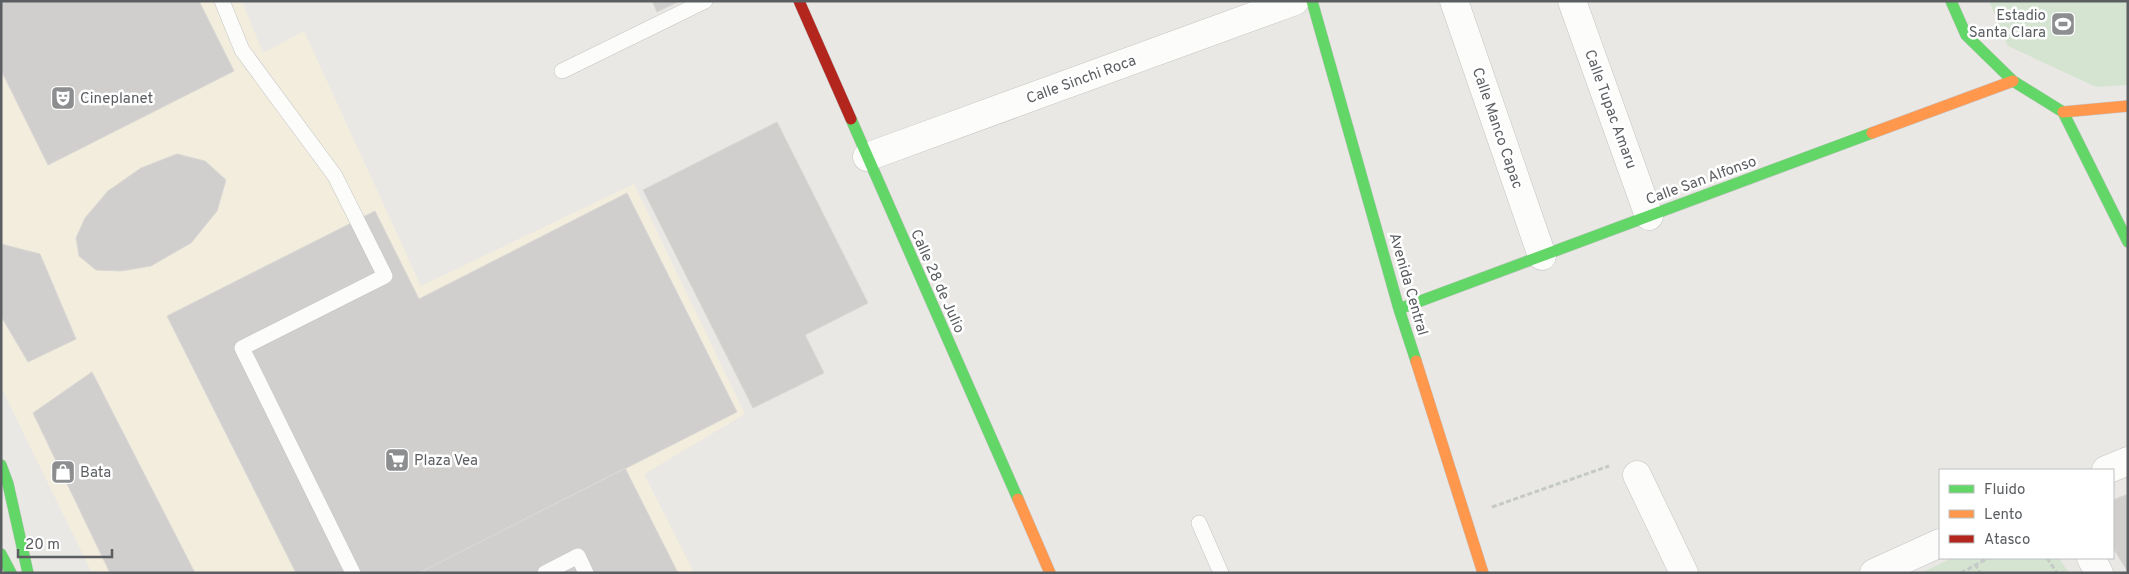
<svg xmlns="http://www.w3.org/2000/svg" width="2129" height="574" font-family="Overpass,sans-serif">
	<rect width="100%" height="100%" fill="#eae8e4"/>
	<!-- commercial -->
	<path fill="#f3edde" d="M1,1H242L263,53L304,31L421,286L634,184L745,414L644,474L694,573H92L1,387Z"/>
	<!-- green -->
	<path fill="#d4e4d1" d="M1989,1H2128V85L2096,87L2008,46Z
		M1952,558H2059L2069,573H1921Z"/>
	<!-- building -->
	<path fill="#d0cfcd" stroke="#d9d7d4" d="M1,1H199L234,71L48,165L1,70Z
		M652,1H680L657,12Z
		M777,122L868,303L805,335L824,373L753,408L643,190Z
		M177,154L205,161L226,180L217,211L191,243L151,266L121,271L96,270L79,256L76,238L85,218L108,191L141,168Z
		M627,193L737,412L419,573H296L167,316L375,211L419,299Z
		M1,244L40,254L76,339L28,362L1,316Z
		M92,372L195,573H110L33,413Z
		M625,468L678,573H419Z
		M2128,494V572L2113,548V500Z"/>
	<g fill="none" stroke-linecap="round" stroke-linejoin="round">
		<defs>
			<path id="lane" d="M222,1L242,50L335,176L385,276L242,348L353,573
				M562,71L705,1
				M1199,523L1221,573
				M545,573L578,556L586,573"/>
			<path id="street" d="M1454,1L1542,256
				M1572,1L1649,216
				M867,157L1295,1
				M2106,470L2128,461
				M1637,475L1684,573
				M2091,558L2099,573
				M1874,573L1940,543"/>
			<path id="fast" d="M1312,1L1399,309L1416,361
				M1951,1L1966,35L2013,81L2063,112L2128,242
				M851,119L1018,499
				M1399,309L1872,133
				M1,465L8,484L28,573
				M1,554L11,573"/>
			<path id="slow" d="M2063,112L2128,106
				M1872,133L2013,81
				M1416,361L1483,573
				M1018,499L1050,573"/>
			<path id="jam" d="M799,1L851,119"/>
		</defs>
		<!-- lane casing -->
		<use href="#lane" stroke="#c4c4c4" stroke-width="16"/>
		<!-- street casing -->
		<use href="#street" stroke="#c4c4c4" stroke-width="29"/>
		<!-- fast casing -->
		<use href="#fast" stroke="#c5c5c5" stroke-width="12"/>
		<!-- slow casing -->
		<use href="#slow" stroke="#c5c5c5" stroke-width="12"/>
		<!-- jam casing -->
		<use href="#jam" stroke="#c5c5c5" stroke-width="12"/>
		<!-- path -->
		<path stroke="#c5c9c7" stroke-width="3" stroke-dasharray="5 2.5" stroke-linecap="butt" d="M1492,507L1609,466
			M2047,558L2057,573
			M1975,564L1980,573
			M1961,573L1988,558"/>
		<!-- lane -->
		<use href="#lane" stroke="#fcfcfb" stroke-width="15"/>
		<!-- street -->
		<use href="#street" stroke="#fcfcfb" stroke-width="28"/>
		<!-- fast -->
		<use href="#fast" stroke="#63d668" stroke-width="11"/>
		<!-- slow -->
		<use href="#slow" stroke="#ff974d" stroke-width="11"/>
		<!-- jam -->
		<use href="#jam" stroke="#b3261e" stroke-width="11"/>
	</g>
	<!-- icons -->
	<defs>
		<symbol id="stadium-square" viewBox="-11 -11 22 22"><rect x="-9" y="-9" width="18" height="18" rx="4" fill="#8d8e8f" stroke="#fff"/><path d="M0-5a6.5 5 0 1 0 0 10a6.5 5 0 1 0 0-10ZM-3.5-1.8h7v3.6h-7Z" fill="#fff"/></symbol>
		<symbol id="theatre-square" viewBox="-11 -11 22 22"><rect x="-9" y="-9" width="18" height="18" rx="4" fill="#8d8e8f" stroke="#fff"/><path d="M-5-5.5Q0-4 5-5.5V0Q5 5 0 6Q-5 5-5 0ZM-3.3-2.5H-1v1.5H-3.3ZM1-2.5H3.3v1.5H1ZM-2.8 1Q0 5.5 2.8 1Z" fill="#fff"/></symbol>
		<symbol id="supermarket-square" viewBox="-11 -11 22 22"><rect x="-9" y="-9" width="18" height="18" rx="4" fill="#8d8e8f" stroke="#fff"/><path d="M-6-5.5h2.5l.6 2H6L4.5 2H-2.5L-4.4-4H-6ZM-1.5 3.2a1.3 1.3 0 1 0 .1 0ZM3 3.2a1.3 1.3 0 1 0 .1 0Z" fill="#fff"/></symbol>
		<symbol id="shop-square" viewBox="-11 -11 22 22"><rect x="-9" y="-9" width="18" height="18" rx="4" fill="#8d8e8f" stroke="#fff"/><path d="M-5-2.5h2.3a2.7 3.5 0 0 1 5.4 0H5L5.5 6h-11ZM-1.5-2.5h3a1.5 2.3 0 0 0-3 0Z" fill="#fff"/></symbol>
	</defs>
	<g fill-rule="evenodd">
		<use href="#stadium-square" x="2049" y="10" width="28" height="28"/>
		<use href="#theatre-square" x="49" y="84" width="28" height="28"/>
		<use href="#supermarket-square" x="383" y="446" width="28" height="28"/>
		<use href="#shop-square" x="49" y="458" width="28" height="28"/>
	</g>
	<g text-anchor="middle" stroke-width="5" stroke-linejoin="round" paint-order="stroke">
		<!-- poi labels -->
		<g font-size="15" fill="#5b5e61" stroke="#fff" text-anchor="start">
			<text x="2046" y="20" text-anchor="end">Estadio<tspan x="2046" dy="17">Santa Clara</tspan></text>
			<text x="80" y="103">Cineplanet</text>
			<text x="414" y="465">Plaza Vea</text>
			<text x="80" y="477">Bata</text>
		</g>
		<!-- street labels -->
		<g font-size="15" fill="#5b5e61" stroke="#fff">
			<text transform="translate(1081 79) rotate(-20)" y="5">Calle Sinchi Roca</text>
			<text transform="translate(1611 109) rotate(70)" y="5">Calle Tupac Amaru</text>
			<text transform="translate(1498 128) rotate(71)" y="5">Calle Manco Capac</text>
			<text transform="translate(1701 180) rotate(-20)" y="5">Calle San Alfonso</text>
			<text transform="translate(938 281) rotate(66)" y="5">Calle 28 de Julio</text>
			<text transform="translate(1409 284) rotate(74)" y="5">Avenida Central</text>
		</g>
	</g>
	<!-- border -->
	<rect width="2129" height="574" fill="none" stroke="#5b5e61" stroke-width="5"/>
	<!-- legend -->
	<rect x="1939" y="469" width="175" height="90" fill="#ffffff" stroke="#bdbfc0"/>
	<rect x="1949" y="485" width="25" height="8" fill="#63d668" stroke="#bdbfc0"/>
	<text x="1984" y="494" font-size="15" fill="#5b5e61">Fluido</text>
	<rect x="1949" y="510" width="25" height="8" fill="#ff974d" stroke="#bdbfc0"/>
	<text x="1984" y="519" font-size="15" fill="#5b5e61">Lento</text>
	<rect x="1949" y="535" width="25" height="8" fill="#b3261e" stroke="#bdbfc0"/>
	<text x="1984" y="544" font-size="15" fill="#5b5e61">Atasco</text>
	<!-- scale -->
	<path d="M18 549v8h94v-8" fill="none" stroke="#5b5e61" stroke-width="2.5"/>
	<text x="25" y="549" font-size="15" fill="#5b5e61" stroke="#ffffff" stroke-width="4" paint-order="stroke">20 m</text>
</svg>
